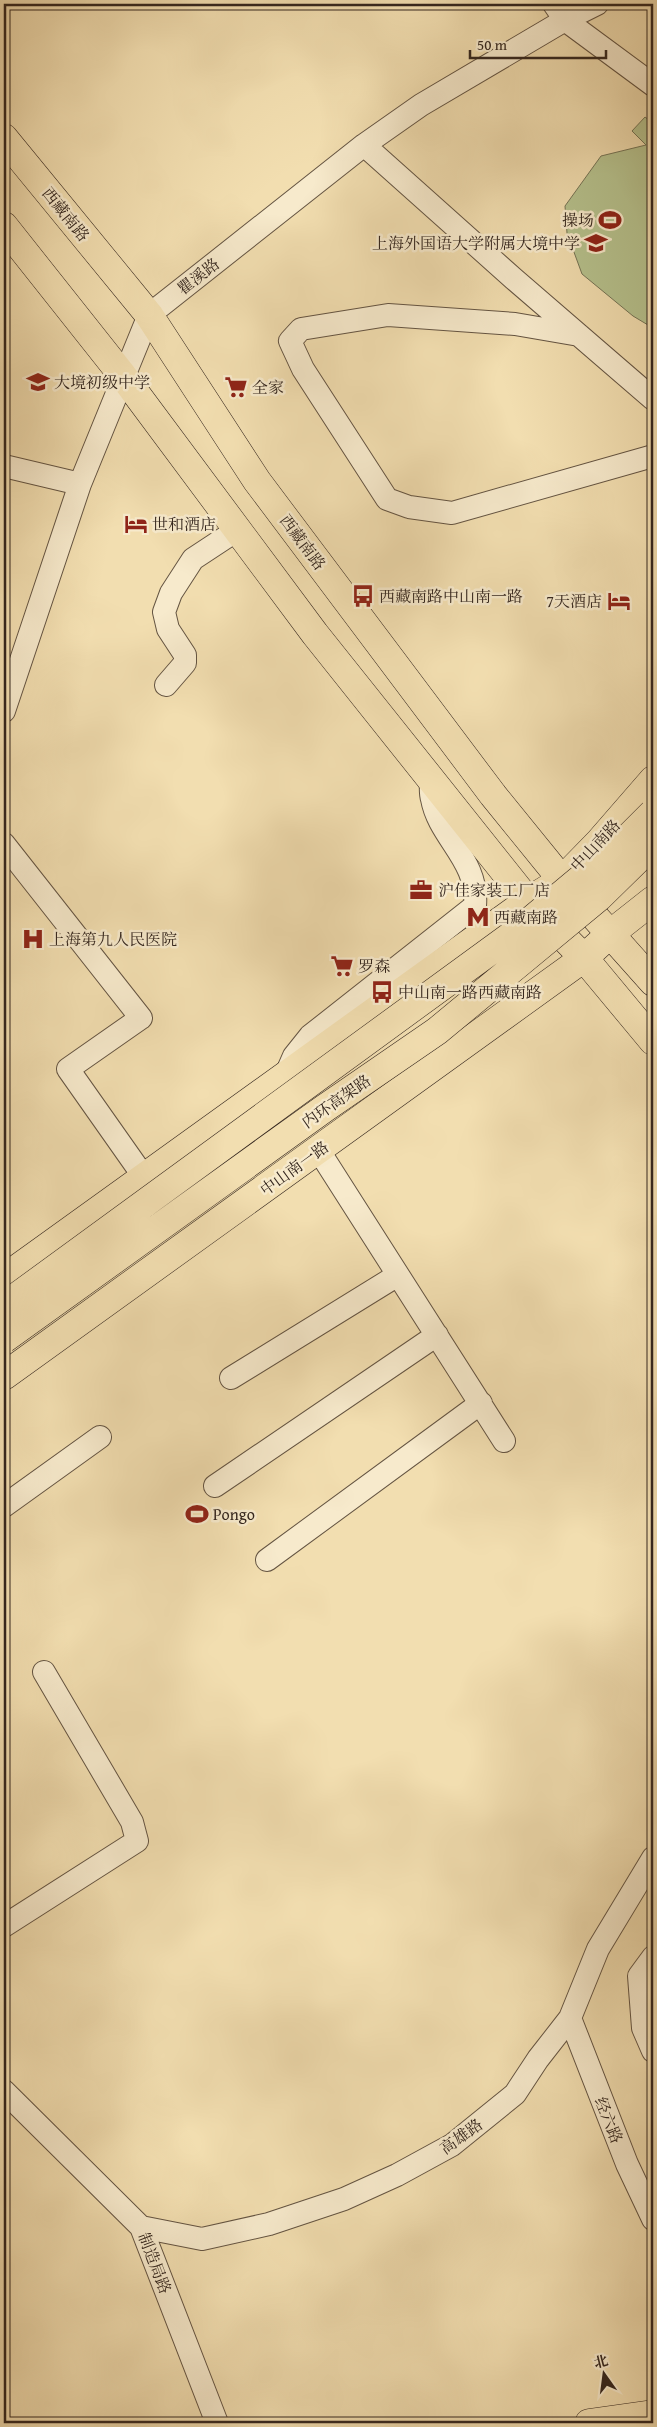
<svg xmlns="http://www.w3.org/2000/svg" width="657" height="2427" font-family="'Gentium Book Plus','Noto Serif SC',serif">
	<rect width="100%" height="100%" fill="#f2deb0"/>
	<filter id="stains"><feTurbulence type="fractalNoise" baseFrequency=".004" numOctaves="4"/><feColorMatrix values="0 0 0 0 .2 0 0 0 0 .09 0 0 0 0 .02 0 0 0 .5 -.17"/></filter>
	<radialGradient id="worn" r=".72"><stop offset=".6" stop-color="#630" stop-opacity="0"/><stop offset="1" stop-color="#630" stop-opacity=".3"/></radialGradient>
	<!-- green -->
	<path fill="#b6c28e" stroke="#757456" d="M645,117L653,123V328L633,316L582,274L567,233L565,206L601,156L646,145L632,131Z"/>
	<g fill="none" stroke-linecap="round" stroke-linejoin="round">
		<defs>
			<path id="minor" d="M554,4L565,20L653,85
				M364,145L514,279L653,399
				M579,335L515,324L388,315L301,329L290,341L303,369L387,499L409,507L452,513L653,456
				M4,466L80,484
				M166,685L185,663V655L168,629L164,612L171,593L193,559L237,530
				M4,711L80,484L149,315L364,145L421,105L565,20L597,4
				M4,844L141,1018L68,1069L144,1177
				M287,1072L294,1056L310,1036L475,906C479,860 439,838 432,799C430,793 431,786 431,779
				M319,1151L504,1441
				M231,1378L398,1275
				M215,1486L437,1335
				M4,1506L100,1437
				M267,1560L481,1403
				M4,1926L137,1841L132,1822L44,1672
				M653,1957L639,1976L643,2028L653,2051
				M570,2018L627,2164L653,2219
				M4,2091L141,2227L217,2423
				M141,2227L202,2239L269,2224L344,2199L397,2175L452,2145L515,2094L538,2059L570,2018L598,1949L653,1858"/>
			<path id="major" d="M4,138L149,315L257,481L493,795L562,880L653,982
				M4,226L123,376L315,634L528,901L584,958L653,1041
				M4,1278L528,901L562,880L600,841L653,780
				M4,1376L584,958L610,934L653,900
				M589,2423L653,2414"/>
		</defs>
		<!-- minor casing -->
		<use href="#minor" stroke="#645442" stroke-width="24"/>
		<!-- major casing -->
		<use href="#major" stroke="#34261e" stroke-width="29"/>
		<!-- minor -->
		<use href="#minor" stroke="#f7eacc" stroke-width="22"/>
		<!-- major -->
		<use href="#major" stroke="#f2deb0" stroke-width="28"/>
		<defs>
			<path id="highway-bridge" d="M4,1306L523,927L620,846L653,813
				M4,1339L325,1108L437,1031L599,897L653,844"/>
		</defs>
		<!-- highway-bridge casing -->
		<use href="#highway-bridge" stroke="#34261e" stroke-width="29" stroke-linecap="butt"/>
		<!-- highway-bridge -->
		<use href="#highway-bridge" stroke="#f2deb0" stroke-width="28"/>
	</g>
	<!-- icons -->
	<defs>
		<symbol id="stadium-bare" viewBox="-9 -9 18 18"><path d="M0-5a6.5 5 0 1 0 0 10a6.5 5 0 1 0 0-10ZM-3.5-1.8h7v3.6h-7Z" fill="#8f2418" stroke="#f7eacc" stroke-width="2.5" paint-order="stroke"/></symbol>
		<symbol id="school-bare" viewBox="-9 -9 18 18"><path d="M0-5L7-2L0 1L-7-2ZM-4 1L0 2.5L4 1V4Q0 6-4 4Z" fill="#8f2418" stroke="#f7eacc" stroke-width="2.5" paint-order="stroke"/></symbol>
		<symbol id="supermarket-bare" viewBox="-9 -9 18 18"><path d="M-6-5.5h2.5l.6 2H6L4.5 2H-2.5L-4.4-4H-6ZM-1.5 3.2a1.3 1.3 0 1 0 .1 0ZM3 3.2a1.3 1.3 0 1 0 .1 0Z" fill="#8f2418" stroke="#f7eacc" stroke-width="2.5" paint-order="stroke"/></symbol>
		<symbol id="hotel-bare" viewBox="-9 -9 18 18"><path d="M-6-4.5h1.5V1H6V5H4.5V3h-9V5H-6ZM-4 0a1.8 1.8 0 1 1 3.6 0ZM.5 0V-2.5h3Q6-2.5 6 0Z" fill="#8f2418" stroke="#f7eacc" stroke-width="2.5" paint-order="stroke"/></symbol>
		<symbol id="bus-bare" viewBox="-9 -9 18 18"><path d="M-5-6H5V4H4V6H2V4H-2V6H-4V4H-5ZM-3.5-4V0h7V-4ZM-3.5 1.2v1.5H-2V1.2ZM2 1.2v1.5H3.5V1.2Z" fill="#8f2418" stroke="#f7eacc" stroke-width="2.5" paint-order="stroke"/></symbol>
		<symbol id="office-bare" viewBox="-9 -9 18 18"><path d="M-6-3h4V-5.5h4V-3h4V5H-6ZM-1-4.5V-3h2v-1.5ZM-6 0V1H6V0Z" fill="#8f2418" stroke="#f7eacc" stroke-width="2.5" paint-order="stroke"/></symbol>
		<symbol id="metro-bare" viewBox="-9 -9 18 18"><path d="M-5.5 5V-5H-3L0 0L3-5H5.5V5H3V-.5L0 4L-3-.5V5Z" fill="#8f2418" stroke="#f7eacc" stroke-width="2.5" paint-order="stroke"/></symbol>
		<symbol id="hospital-bare" viewBox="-9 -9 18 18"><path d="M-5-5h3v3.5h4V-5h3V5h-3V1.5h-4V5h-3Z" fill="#8f2418" stroke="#f7eacc" stroke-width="2.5" paint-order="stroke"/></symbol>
	</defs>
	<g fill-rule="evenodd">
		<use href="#stadium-bare" x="594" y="204" width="32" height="32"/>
		<use href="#school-bare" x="580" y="227" width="32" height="32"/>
		<use href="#school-bare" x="22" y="366" width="32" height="32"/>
		<use href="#supermarket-bare" x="220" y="371" width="32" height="32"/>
		<use href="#hotel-bare" x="120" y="508" width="32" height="32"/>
		<use href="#bus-bare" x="347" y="580" width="32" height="32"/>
		<use href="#hotel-bare" x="603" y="585" width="32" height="32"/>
		<use href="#office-bare" x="405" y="874" width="32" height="32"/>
		<use href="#metro-bare" x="462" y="901" width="32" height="32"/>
		<use href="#hospital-bare" x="17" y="923" width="32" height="32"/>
		<use href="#supermarket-bare" x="326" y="950" width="32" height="32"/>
		<use href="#bus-bare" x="366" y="976" width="32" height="32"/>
		<use href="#stadium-bare" x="181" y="1498" width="32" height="32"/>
	</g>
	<g text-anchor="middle" stroke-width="5" stroke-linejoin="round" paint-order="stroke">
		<!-- street labels -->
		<g font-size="16" fill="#34261e" stroke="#f7eacc">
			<text transform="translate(66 214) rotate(51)" y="6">西藏南路</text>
			<text transform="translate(198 276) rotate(-38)" y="6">瞿溪路</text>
			<text transform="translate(303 542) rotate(53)" y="6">西藏南路</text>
			<text transform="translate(595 845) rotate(-47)" y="6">中山南路</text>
			<text transform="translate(336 1101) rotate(-35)" y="6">内环高架路</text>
			<text transform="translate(294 1168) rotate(-36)" y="6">中山南一路</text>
			<text transform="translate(609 2120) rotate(68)" y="6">经六路</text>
			<text transform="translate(461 2136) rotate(-36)" y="6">高雄路</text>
			<text transform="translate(155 2263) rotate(69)" y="6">制造局路</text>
		</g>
		<!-- poi labels -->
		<g font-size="16" fill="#34261e" stroke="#f7eacc" text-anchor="start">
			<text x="594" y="226" text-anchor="end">操场</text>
			<text x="580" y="249" text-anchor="end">上海外国语大学附属大境中学</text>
			<text x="54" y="388">大境初级中学</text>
			<text x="252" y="393">全家</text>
			<text x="152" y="530">世和酒店</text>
			<text x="379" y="602">西藏南路中山南一路</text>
			<text x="602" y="607" text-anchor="end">7天酒店</text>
			<text x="438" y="896">沪佳家装工厂店</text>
			<text x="494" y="923">西藏南路</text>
			<text x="49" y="945">上海第九人民医院</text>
			<text x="358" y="972">罗森</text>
			<text x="398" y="998">中山南一路西藏南路</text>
			<text x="213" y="1520">Pongo</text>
		</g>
	</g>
	<!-- margin -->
	<rect width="657" height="2427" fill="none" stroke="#f2deb0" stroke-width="20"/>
	<rect x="5" y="5" width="647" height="2417" fill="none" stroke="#34261e" stroke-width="2.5"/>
	<rect x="10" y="10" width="637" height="2407" fill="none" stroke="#34261e"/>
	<!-- north arrow -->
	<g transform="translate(604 2374) rotate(346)" stroke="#f7eacc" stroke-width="4" paint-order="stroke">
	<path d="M0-4L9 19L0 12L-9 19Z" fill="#34261e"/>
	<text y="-8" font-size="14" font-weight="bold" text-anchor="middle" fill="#34261e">北</text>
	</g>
	<!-- scale -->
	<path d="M470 50v8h136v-8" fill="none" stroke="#34261e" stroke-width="2.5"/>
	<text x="477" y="50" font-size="15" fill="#34261e" stroke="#f7eacc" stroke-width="4" paint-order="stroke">50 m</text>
	<rect width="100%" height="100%" filter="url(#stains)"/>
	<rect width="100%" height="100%" fill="url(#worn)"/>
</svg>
